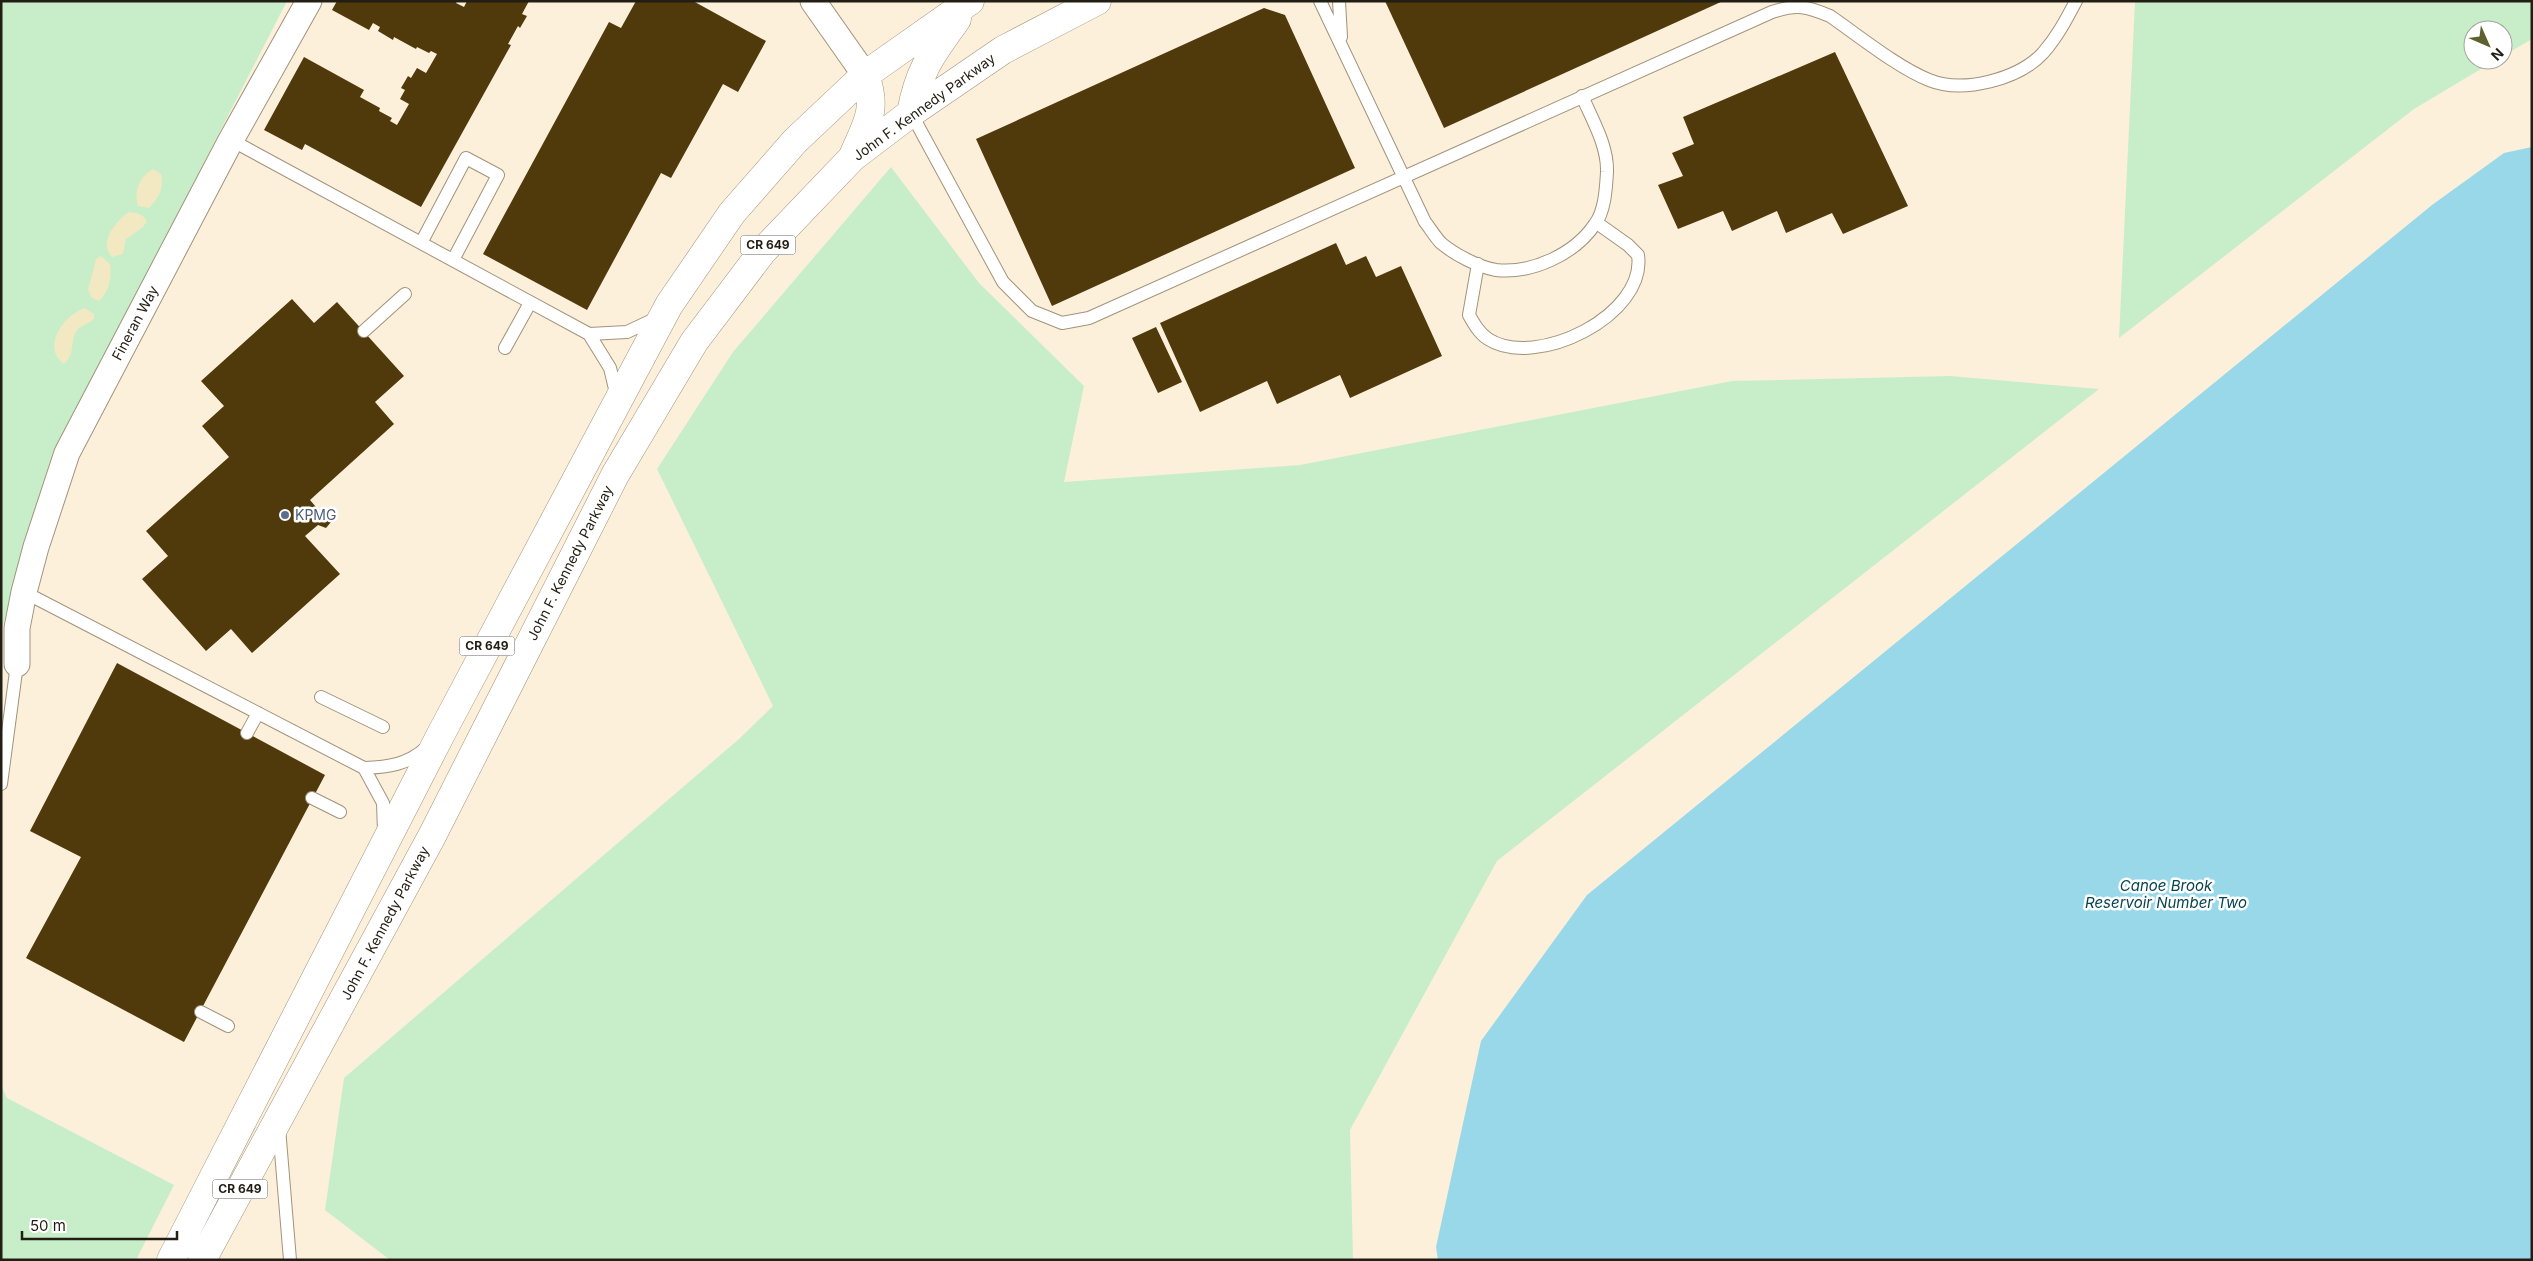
<svg xmlns="http://www.w3.org/2000/svg" width="2533" height="1261" font-family="Inter,sans-serif">
	<rect width="100%" height="100%" fill="#fdf0db"/>
	<!-- green -->
	<path fill="#c7eec8" d="M1,1H287L54,454L1,632Z
		M2135,1H2532V39L2503,56V30H2473V60H2496L2414,109L2119,338Z
		M891,167L979,283L1084,386L1064,482L1300,465L1732,381L1950,376L2099,389L1497,861L1350,1130L1353,1260H390L325,1210L344,1078L739,739L773,706L657,469L733,352Z
		M1,1085L7,1098L174,1185L136,1260H1Z"/>
	<!-- sand -->
	<path fill="#f2e8c2" d="M153,169L161,174C165,187 158,199 149,208L138,206C133,191 140,176 153,169Z
		M129,212C137,213 144,214 147,222L142,228L126,239L123,254L112,257C98,243 116,220 129,212Z
		M101,256L110,264C112,277 109,292 99,301L92,298L88,290L96,259Z
		M85,308L94,314V319C88,325 78,325 75,334C70,346 75,354 64,364C40,347 65,314 85,308Z"/>
	<!-- water -->
	<path fill="#98d8e8" d="M2532,147V1260H1438L1436,1247L1481,1041L1587,895L2432,205L2504,153Z"/>
	<!-- building -->
	<path fill="#50390b" d="M337,1H457L456,3L464,7L467,1H529L522,14L527,16L520,28L518,26L508,44L511,45L421,207L305,144L302,150L264,130L304,57L364,90L360,97L380,108L379,111L392,118L390,121L397,125L409,104L400,99L405,90L401,88L408,76L411,78L417,68L426,73L437,54L431,51L429,53L417,47L416,49L394,37L393,40L378,31L380,27L373,23L369,30L332,10Z
		M636,1H693L766,41L738,92L723,84L671,178L661,173L587,310L483,254L609,22L621,28Z
		M1385,1H1723L1444,128Z
		M1264,8L1285,15L1355,168L1052,306L976,139Z
		M1835,52L1908,206L1843,234L1832,213L1786,233L1777,211L1732,231L1723,211L1678,229L1658,185L1683,176L1672,153L1694,144L1683,117Z
		M1336,243L1346,265L1366,256L1376,277L1401,266L1442,356L1350,398L1340,375L1277,404L1267,381L1200,412L1160,323Z
		M292,299L314,323L337,302L404,376L375,402L394,424L310,500L322,514L329,516L331,522L326,528L318,525L305,536L340,574L252,653L231,629L206,651L142,579L168,556L146,531L229,457L202,426L224,406L201,381Z
		M1156,327L1182,382L1158,393L1132,338Z
		M117,663L325,775L184,1042L26,958L81,857L30,831Z"/>
	<g fill="none" stroke-linecap="round" stroke-linejoin="round">
		<defs>
			<path id="lane" d="M1320,1L1425,222C1430,228 1435,237 1441,243C1454,254 1478,267 1496,270C1532,274 1575,254 1595,224C1605,211 1606,188 1607,172C1608,146 1592,119 1582,96
				M1339,1L1341,37
				M911,113L1003,282L1032,311L1062,323L1089,318L1772,12C1797,4 1806,6 1830,16C1859,36 1897,67 1929,80C1963,94 2019,79 2043,53C2057,37 2066,20 2076,1
				M231,140L589,334L627,332L659,317
				M421,243L466,158L498,175L453,260
				M1478,264L1469,315C1474,324 1479,333 1488,339C1536,370 1647,315 1638,255L1628,245L1597,223
				M364,331L405,294
				M589,334L610,368L617,397
				M505,348L530,303
				M24,592L364,768L383,803L384,832
				M321,697L383,727
				M247,733L258,713
				M364,768C388,767 407,765 426,748
				M1,784L17,664
				M312,798L340,812
				M201,1012L228,1026
				M279,1128L290,1260"/>
			<path id="street" d="M813,1L865,75
				M17,664V628L24,592L36,547L67,453L231,140L309,1"/>
			<path id="primary" d="M911,113C919,69 932,54 957,19
				M853,156C867,123 878,110 865,75
				M171,1260L441,734L669,305L732,213L795,141L865,75L970,1
				M202,1260L432,836L615,475L694,342L762,252L853,157L911,113L1003,50L1097,1"/>
		</defs>
		<!-- lane casing -->
		<use href="#lane" stroke="#a1937b" stroke-width="14"/>
		<!-- street casing -->
		<use href="#street" stroke="#a1937b" stroke-width="27"/>
		<!-- primary casing -->
		<use href="#primary" stroke="#a1937b" stroke-width="29"/>
		<!-- lane -->
		<use href="#lane" stroke="#fff" stroke-width="12"/>
		<!-- street -->
		<use href="#street" stroke="#fff" stroke-width="25"/>
		<!-- primary -->
		<use href="#primary" stroke="#fff" stroke-width="28"/>
	</g>
	<!-- markers -->
	<circle fill="#5c6f8a" stroke="#fff" stroke-width="2" cx="285" cy="515" r="5"/>
	<g text-anchor="middle" stroke-width="5" stroke-linejoin="round" paint-order="stroke">
		<!-- shield labels -->
		<g fill="#fff" stroke="#65625a" stroke-width="1">
			<rect x="740.5" y="235.5" width="55" height="19" rx="4"/>
			<rect x="459.5" y="636.5" width="55" height="19" rx="4"/>
			<rect x="212.5" y="1179.5" width="55" height="19" rx="4"/>
		</g>
		<g font-size="12" font-weight="bold" fill="#231e14">
			<text x="768" y="249">CR 649</text>
			<text x="487" y="650">CR 649</text>
			<text x="240" y="1193">CR 649</text>
		</g>
		<!-- street labels -->
		<g font-size="14" fill="#231e14" stroke="#fff">
			<text transform="translate(924 107) rotate(-36)" y="5">John F. Kennedy Parkway</text>
			<text transform="translate(135 323) rotate(-62)" y="5">Fineran Way</text>
			<text transform="translate(570 563) rotate(-63)" y="5">John F. Kennedy Parkway</text>
			<text transform="translate(385 923) rotate(-62)" y="5">John F. Kennedy Parkway</text>
		</g>
		<!-- service labels -->
		<g font-size="14" fill="#4e5e75" stroke="#fff" text-anchor="start">
			<text x="295" y="520">KPMG</text>
		</g>
		<!-- water labels -->
		<g font-size="15" font-style="italic" fill="#09444f" stroke="#fff">
			<text x="2166" y="891">Canoe Brook<tspan x="2166" dy="17">Reservoir Number Two</tspan></text>
		</g>
	</g>
	<!-- border -->
	<rect width="2533" height="1261" fill="none" stroke="#231e14" stroke-width="5"/>
	<!-- north arrow -->
	<g transform="translate(2488 45) rotate(135)"><circle r="24" fill="#ffffff" stroke="#a7a5a1"/>
	<path d="M0-4L9 19L0 12L-9 19Z" fill="#5e612f"/>
	<text y="-8" font-size="14" font-weight="bold" text-anchor="middle" fill="#231e14">N</text>
	</g>
	<!-- scale -->
	<path d="M22 1231v8h155v-8" fill="none" stroke="#231e14" stroke-width="2.5"/>
	<text x="30" y="1231" font-size="15" fill="#231e14" stroke="#ffffff" stroke-width="4" paint-order="stroke">50 m</text>
</svg>
